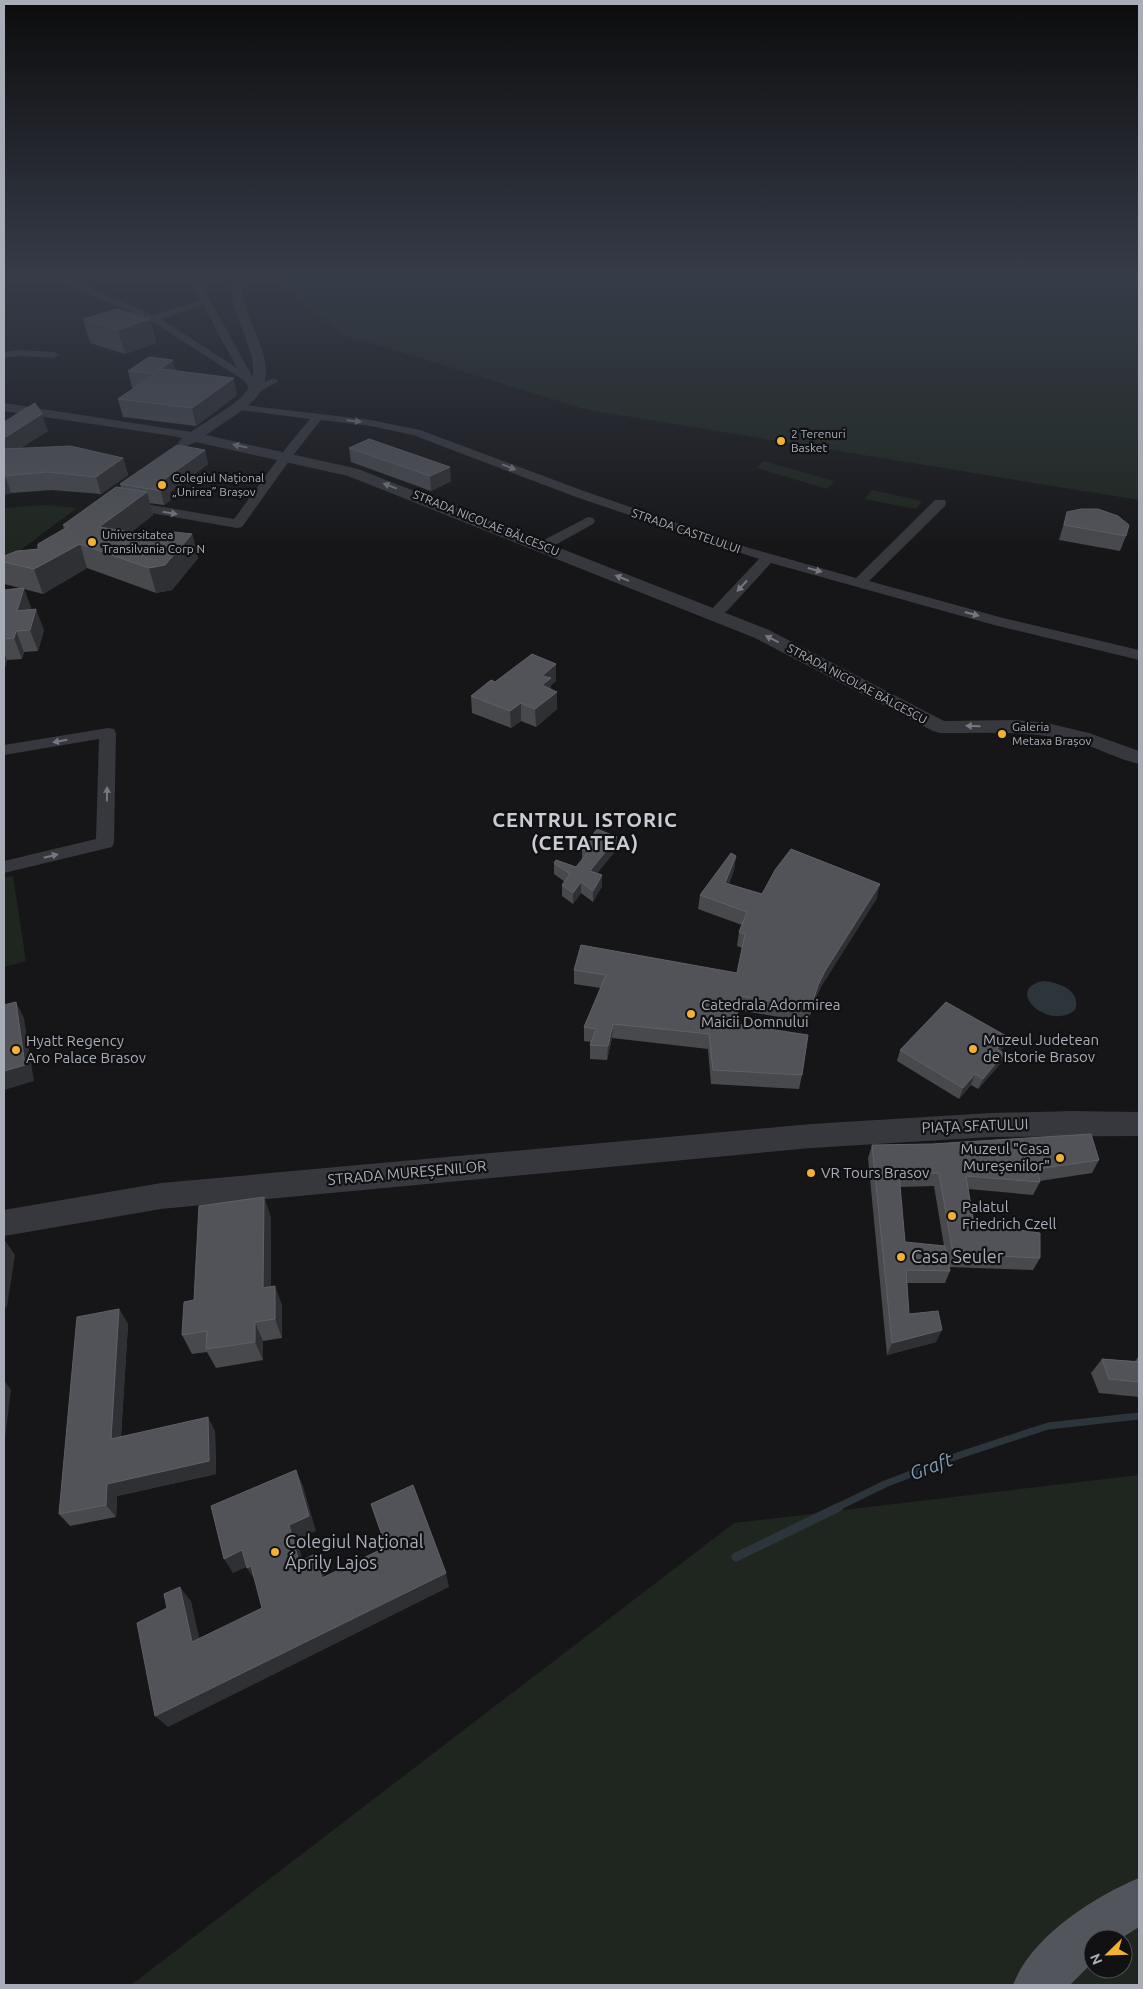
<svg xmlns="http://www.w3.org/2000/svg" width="1143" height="1989" font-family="Ubuntu,sans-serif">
	<rect width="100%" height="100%" fill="#161618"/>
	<!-- green -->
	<path fill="#1e261f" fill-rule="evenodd" d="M280,274H1139V500L588,410L341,334L279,284Z
		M763,461L834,481L827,489L757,468Z
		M872,490L922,501L916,509L864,499Z
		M46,505L77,508L10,558L4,557V508Z
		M13,876L26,961L4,967V878Z
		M1139,1475V1985H131L734,1523ZM1093,1939H1123V1969H1093Z"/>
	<!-- water -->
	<path fill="#2c353c" d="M1043,981C1059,982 1082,991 1075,1010C1048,1032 1003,989 1043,981Z"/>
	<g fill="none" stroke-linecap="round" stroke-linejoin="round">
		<!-- stream-far1 -->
		<path stroke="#2c353c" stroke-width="7" d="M836,1508L885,1484L960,1455L1048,1426L1139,1416"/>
		<!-- stream -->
		<path stroke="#2c353c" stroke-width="9" d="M736,1557L839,1507"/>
		<!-- minor -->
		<path fill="#37383d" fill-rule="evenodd" d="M54,274H65L84,285L153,315L201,300L187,274H196L257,385L274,378L279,381L259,392H251L245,381L153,322L78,289ZM203,305L237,368L161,319Z
			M20,350L54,352L59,355L54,358L20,356L4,358V352Z
			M236,404L371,420L420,430L584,491L746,547L856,578L935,500H945L946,503L945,506L869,581L1003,618L1139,650V660L994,625L771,563L728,610L719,617H709L707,614L759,559L576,497L413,435L371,426L321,420L294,454L242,527L237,528L117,507L116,504L117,501L122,500L234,519L286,448L310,419L232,409L230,407Z
			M588,517L593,518L595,521L593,524L548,549L543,550L536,546L538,543Z
			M108,728L114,729L116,733L114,843L112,847L4,873V861L96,839L99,739L4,755V745Z"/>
		<!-- tertiary -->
		<path fill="#37383d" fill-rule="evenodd" d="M233,274H244C232,318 291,363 253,401C240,414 221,424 206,435L358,469L769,630L944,721L1015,720L1047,723L1089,733L1139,751V764C1117,759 1096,747 1074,741C1030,730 985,733 940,733L933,731L755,638L348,476L196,442L185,447L180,446L178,443L182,438L173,436L4,411V403L191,432C206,421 233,407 244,394C274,361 221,315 233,274Z
			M1072,1111L1139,1112V1136L991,1137L811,1148L161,1209L4,1236V1210L161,1183L811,1124L991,1113Z"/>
		<!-- primary -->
		<path fill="#53555c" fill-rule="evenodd" d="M1139,1878V1927L1120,1939H1093V1962L1070,1985H1013C1031,1937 1093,1897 1139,1878Z"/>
	</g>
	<!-- wall -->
	<path fill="#47494d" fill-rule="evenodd" d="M83,319H150L156,343L125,354L90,343Z
		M128,371H176L237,395L196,426L123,417L118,399L134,388H132Z
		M4,422L48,431L20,448L123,458L128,475L101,494L52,490L11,493L4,495Z
		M349,448L451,481L431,491L351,462Z
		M205,450L208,464L170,492L172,499L164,505L149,503L153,515L131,532L168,538L192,534L198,558L172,590L156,593L87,568L43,594L24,589L31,608V610L44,630L38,651L24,652L22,659L7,660L4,671V590L20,588L4,584V556L38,549L64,529L63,525L121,487L120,484Z
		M1067,512L1126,536L1120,551L1059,540Z
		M556,664V681L551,685V689L557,709L536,727L521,721L511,728L472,713L471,696L495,682Z
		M582,849H617L597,873L602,886L593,902L581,893L573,904L562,896V885L565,882L554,874V863L576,867L582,860Z
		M736,856L734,870L729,884L762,894L877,898L822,985L815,999L808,1022L738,1010L736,1024L802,1075L799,1089L711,1084L708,1049L612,1038L607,1060L590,1059V1045L591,1042L584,1041V1027L601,988L574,984V970L737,973L742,948L737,946L739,932L742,925L698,909L700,895Z
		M1008,1037L1003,1048L1000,1051L1004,1053L1000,1064L978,1089L971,1085L959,1099L897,1061L900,1050Z
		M872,1145L1099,1160L1092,1173L1040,1181V1182L1033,1195L968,1189L974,1224L1040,1258L1033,1270L949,1267L950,1271L945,1283H907L909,1314L936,1342L887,1355L868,1158ZM934,1186L944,1246L905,1242L900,1187Z
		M264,1197L271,1218V1287L282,1305V1338L263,1341V1360L216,1368L207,1352L192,1354L182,1335L194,1300Z
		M119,1309L128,1324L121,1436L215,1431L216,1474L117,1496L116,1517L70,1526L59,1514Z
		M1139,1356V1397L1099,1393L1091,1373L1102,1359L1135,1361Z"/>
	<!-- shaded-wall -->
	<path fill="#2f3033" d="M150,319L156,343L125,354L118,330Z
		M173,360L177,377L157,391L153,374Z
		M234,378L237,395L196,426L192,408Z
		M42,414L48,431L4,459V438Z
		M205,450L208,464L170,492L172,499L164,505L159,483Z
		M123,458L128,475L101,494L96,477Z
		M450,467L451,481L431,491L430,476Z
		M5,475L11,493L4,495V476Z
		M147,492L153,515L107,551L99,527Z
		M192,534L198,558L172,590L156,593L149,568Z
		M80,544L87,568L43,594L34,569Z
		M24,588L31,608L25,631L17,611Z
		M36,609L44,630L38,651L30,630Z
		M16,631L24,652L22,659L14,638Z
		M4,653L7,660L4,671Z
		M556,664V681L551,685V696L542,702V676Z
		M557,692V709L536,727L535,709Z
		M521,703V721L511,728L510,711Z
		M617,837V849L590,882V871Z
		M736,856L734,870L723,898L725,883Z
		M602,875V886L593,902V891Z
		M581,882V893L573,904V893Z
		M880,884L877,898L822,985L815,999L808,1022L818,985L825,971Z
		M16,1002L24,1018L34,1081L4,1090V1071Z
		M613,1024L612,1038L607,1060L608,1046Z
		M1008,1037L1003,1048L992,1060L997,1049Z
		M1004,1053L1000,1064L978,1089L983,1079Z
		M975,1074L971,1085L959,1099L963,1088Z
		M264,1197L271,1218V1307L263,1288Z
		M4,1239L15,1255L7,1307L4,1308Z
		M275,1286L282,1305V1338L275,1319Z
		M119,1309L128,1324L120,1452L111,1439Z
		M255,1322L263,1341V1360L255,1342Z
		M942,1330L936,1342L887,1355L892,1343Z
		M4,1380L11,1390L4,1447Z
		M208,1417L215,1431L216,1474L117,1496L116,1517L106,1505L107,1484Z
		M296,1470L303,1486L316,1531L297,1540L307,1576L299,1562L289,1525Z
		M242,1550L251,1565L233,1573L224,1559Z
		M315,1554L322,1568L329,1592L322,1578Z
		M251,1566L256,1582L247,1568Z
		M446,1573L449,1587L168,1727L155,1716Z
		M180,1587L191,1601L203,1654L192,1642Z"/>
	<!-- building -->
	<path fill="#525359" stroke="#5f6168" d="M117,309L150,319L118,330L83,319Z
		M149,357L173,360L153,374L128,371Z
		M162,369L234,378L192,408L118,399Z
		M35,403L42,414L4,438V422Z
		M369,439L450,467L430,476L349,448Z
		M177,445L205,450L159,483L168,485L161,491L120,484Z
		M70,446L123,458L96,477L47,472L4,476V449Z
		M116,487L147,492L99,527L168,538L174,532L192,534L165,565L149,568L80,544L34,569L4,562V556L17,551L38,549V544L69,526L63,525Z
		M1081,509H1098L1118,516L1129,525L1126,536L1064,525L1067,512Z
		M24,588L17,611L36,609L30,630L16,631L14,638L4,639V590Z
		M532,654L556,664L542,676L551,678L542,685L557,692L535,709L521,703L510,711L471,696L491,680L495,682Z
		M597,829L617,837L590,871L602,875L593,891L581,882L573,893L562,885L570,874L554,863L556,860L576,867L588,852L582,849Z
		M791,849L880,884L825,971L818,985L811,1008L740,996L736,1024L808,1035L802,1075L713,1070L709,1034L613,1024L608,1046L590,1045L596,1029L584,1027L606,975L574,970L581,945L737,973L745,934L739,932L747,912L700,895L731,853L736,856L725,883L762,894L775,870Z
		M16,1002L25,1065L4,1071V1005Z
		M946,1002L1008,1037L997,1049L1004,1053L983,1079L975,1074L963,1088L900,1050Z
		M1091,1134L1099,1160L1037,1169L1040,1182L966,1176L974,1224L1040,1233V1258L953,1254L939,1173L899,1174L905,1242L945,1246L950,1271L906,1270L909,1314L938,1311L942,1330L892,1343L872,1145L932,1144Z
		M264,1197L263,1288L275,1286V1319L255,1322V1342L206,1349L207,1331L182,1335L184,1302L194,1300L199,1206Z
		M119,1309L111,1439L208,1417L209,1461L107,1484L106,1505L59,1514L77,1317Z
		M1102,1359L1139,1362V1382L1109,1379Z
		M296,1470L309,1516L289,1525L299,1562L315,1554L322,1578L386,1547L371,1504L413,1485L446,1573L155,1716L137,1623L167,1608L164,1594L180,1587L192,1642L262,1608L251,1566L247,1568L242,1550L224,1559L211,1506Z"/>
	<!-- one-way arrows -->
	<defs><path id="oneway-solid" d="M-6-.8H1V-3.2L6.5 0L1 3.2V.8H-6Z" transform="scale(1.25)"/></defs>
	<g fill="#757881">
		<use href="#oneway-solid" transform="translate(354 421) rotate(6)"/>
		<use href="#oneway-solid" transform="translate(240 446) rotate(-168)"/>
		<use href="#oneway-solid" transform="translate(509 467) rotate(21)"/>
		<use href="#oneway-solid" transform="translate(390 486) rotate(-159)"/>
		<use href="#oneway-solid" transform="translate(170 513) rotate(9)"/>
		<use href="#oneway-solid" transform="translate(815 570) rotate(15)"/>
		<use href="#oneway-solid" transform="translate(622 578) rotate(-158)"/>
		<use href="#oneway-solid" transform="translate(742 586) rotate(133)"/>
		<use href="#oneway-solid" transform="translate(972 614) rotate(15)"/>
		<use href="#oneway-solid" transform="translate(772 639) rotate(-153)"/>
		<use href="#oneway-solid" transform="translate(973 726) rotate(-179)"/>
		<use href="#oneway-solid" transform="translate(60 741) rotate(170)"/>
		<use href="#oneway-solid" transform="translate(107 794) rotate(-89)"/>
		<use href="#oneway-solid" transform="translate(51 856) rotate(-14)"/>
	</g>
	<!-- sky -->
	<linearGradient id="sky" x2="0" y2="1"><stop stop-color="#0c0c0d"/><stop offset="0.5" stop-color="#363c48"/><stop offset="1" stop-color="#363c48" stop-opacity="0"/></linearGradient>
	<rect width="1143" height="553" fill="url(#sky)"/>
	<!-- markers -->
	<g fill="#f2b134" stroke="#111113" stroke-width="2">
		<circle cx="781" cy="441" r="5"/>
		<circle cx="162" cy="485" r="5"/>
		<circle cx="92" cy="542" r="5"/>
		<circle cx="1002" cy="734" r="5"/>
		<circle cx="691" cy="1014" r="5"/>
		<circle cx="973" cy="1049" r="5"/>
		<circle cx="16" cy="1050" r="5"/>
		<circle cx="1060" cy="1158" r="5"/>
		<circle cx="811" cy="1173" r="5"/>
		<circle cx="952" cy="1216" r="5"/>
		<circle cx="901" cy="1257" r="5"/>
		<circle cx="275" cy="1552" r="5"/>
	</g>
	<g text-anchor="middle" stroke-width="4.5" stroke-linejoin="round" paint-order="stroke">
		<!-- far-poi labels -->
		<g font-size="12" fill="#a8adb8" stroke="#111113" text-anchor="start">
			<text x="791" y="438">2 Terenuri<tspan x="791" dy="14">Basket</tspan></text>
			<text x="172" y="482">Colegiul Național<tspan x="172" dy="14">„Unirea” Brașov</tspan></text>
			<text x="102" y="539">Universitatea<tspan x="102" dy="14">Transilvania Corp N</tspan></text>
			<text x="1012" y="731">Galeria<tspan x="1012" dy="14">Metaxa Brașov</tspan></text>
		</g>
		<!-- far-street labels -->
		<g font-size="12" fill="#a8adb8" stroke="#111113">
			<text transform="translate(486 523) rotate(22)" y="4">STRADA NICOLAE BĂLCESCU</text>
			<text transform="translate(686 531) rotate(19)" y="4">STRADA CASTELULUI</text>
			<text transform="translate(857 684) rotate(28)" y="4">STRADA NICOLAE BĂLCESCU</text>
		</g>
		<!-- poi labels -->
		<g font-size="15" fill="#a8adb8" stroke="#111113" text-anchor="start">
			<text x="701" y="1010">Catedrala Adormirea<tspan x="701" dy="17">Maicii Domnului</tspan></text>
			<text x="983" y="1045">Muzeul Judetean<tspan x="983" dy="17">de Istorie Brasov</tspan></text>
			<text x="26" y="1046">Hyatt Regency<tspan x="26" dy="17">Aro Palace Brasov</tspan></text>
			<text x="1050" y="1154" text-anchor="end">Muzeul "Casa<tspan x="1050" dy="17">Mureșenilor"</tspan></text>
			<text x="821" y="1178">VR Tours Brasov</text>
			<text x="962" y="1212">Palatul<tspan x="962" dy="17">Friedrich Czell</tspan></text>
		</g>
		<!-- street labels -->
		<g font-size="15" fill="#a8adb8" stroke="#111113">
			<text transform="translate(975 1126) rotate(-2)" y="5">PIAȚA SFATULUI</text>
			<text transform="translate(407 1173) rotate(-5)" y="5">STRADA MUREȘENILOR</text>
		</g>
		<!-- near-poi labels -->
		<g font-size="18" fill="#a8adb8" stroke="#111113" text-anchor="start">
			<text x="911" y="1263">Casa Seuler</text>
			<text x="285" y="1548">Colegiul Național<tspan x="285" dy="21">Áprily Lajos</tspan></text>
		</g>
		<!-- near-water labels -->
		<g font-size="19" font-style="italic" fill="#7f9bb3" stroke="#111113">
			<text transform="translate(931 1466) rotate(-21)" y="7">Graft</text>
		</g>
		<!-- district labels -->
		<g font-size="20" font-weight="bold" letter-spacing="1" fill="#c9ccd4" stroke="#111113">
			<text x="585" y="827">CENTRUL ISTORIC<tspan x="585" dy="23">(CETATEA)</tspan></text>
		</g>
	</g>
	<!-- border -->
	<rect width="1143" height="1989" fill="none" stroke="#a8adb8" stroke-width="10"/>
	<!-- north arrow -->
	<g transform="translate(1108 1954) rotate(247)"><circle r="24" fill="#111113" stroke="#4d4f55"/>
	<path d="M0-4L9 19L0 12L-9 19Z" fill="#f2b134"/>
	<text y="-8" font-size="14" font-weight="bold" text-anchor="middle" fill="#a8adb8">N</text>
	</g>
</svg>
